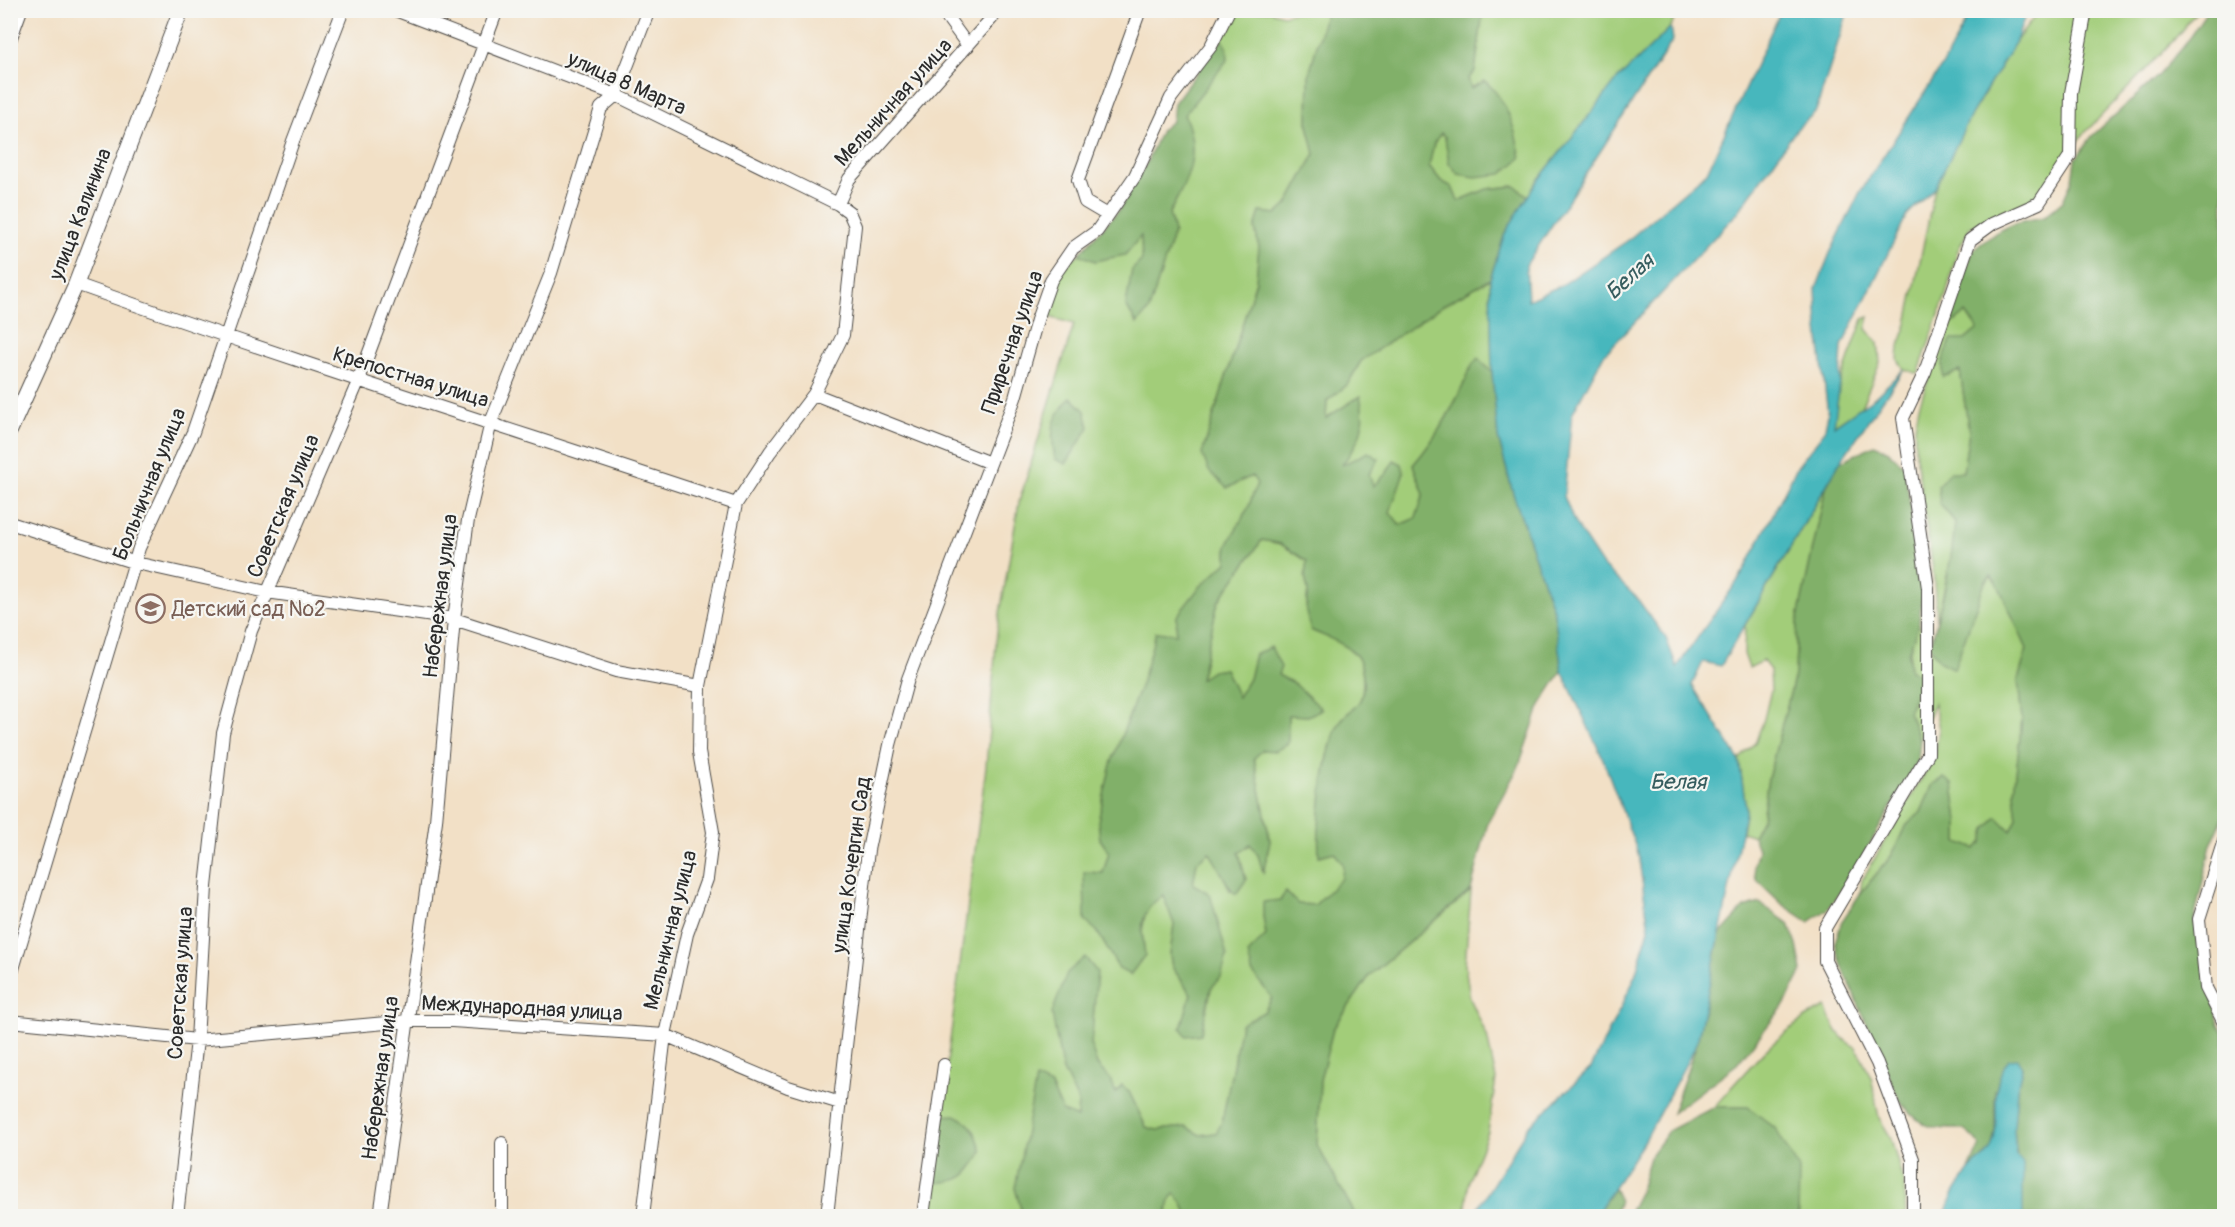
<svg xmlns="http://www.w3.org/2000/svg" width="2235" height="1227" font-family="Pangolin,sans-serif">
	<rect width="100%" height="100%" fill="#f6f6f2"/>
	<filter id="ink" filterUnits="userSpaceOnUse"><feTurbulence type="fractalNoise" baseFrequency=".0167" numOctaves="2"/><feDisplacementMap in="SourceGraphic" scale="12" xChannelSelector="R" yChannelSelector="G"/><feConvolveMatrix kernelMatrix="1 2 1 2 8 2 1 2 1" color-interpolation-filters="sRGB"/></filter>
	<filter id="wash" filterUnits="userSpaceOnUse"><feTurbulence type="fractalNoise" baseFrequency=".008" numOctaves="4" result="noise"/><feDisplacementMap in="SourceGraphic" scale="24" xChannelSelector="R" yChannelSelector="G"/><feGaussianBlur stdDeviation="1.35" result="paint"/><feColorMatrix in="noise" values="0 0 0 0 0 0 0 0 0 0 0 0 0 0 0 0 0 1.4 0 .05"/><feComposite in="paint" operator="in"/></filter>
	<g filter="url(#wash)">
		<rect width="100%" height="100%" fill="#f2e0c6"/>
		<!-- green -->
		<path fill="#a2cd79" stroke="#667c52" stroke-width="1.5" d="M1235,11H1270L1283,15L1299,11H1326L1309,75L1308,125L1315,153L1287,205L1277,214L1260,212L1255,228L1259,247L1256,281L1202,454L1252,475L1257,483L1249,506L1227,546V562L1199,588L1176,634L1156,632L1100,839L1109,852L1103,873L1085,872L1097,931L1119,969L1145,955L1142,932L1146,909L1163,894L1174,924L1170,955L1172,967L1191,994L1182,1028L1207,1011L1211,988L1221,977L1193,884L1197,861L1209,852L1220,867L1230,891L1246,880L1239,853L1251,844L1258,855L1264,870L1270,841L1254,758L1288,726V714L1308,716L1306,695L1295,684L1278,675L1255,654L1249,679L1238,698L1225,669L1200,680L1218,602L1262,540L1281,544L1307,561L1305,576L1308,590L1306,611L1311,630C1325,637 1349,644 1358,658C1364,669 1364,686 1361,698C1358,708 1345,713 1340,722C1324,747 1317,826 1320,856L1334,852L1343,864V878L1315,905L1298,904L1280,900L1263,916L1266,935L1252,972L1272,997L1264,1012L1241,1025L1222,1122L1216,1133L1200,1135L1186,1127L1156,1130L1146,1127L1129,1092L1122,1085L1116,1093C1111,1081 1105,1076 1098,1066C1086,1048 1093,1022 1095,1002L1062,1068L1078,1101L1077,1119L1062,1111L1051,1086L1015,1188L1023,1216H927L931,1183C964,1181 965,1179 982,1152L940,1116L986,767L997,631L1019,502L1074,324L1042,315L1060,269L1079,254L1095,261L1141,235L1142,261L1132,270L1126,306L1137,323L1149,310L1174,232L1169,213C1188,181 1201,150 1184,115L1227,59V48L1222,39Z
			M1483,11H1677L1671,27L1617,80L1536,183L1528,196L1515,186L1488,189L1458,201L1452,187L1441,181L1429,166L1434,143L1441,133L1445,137L1449,163L1471,88L1468,79L1475,71Z
			M2039,11H2197L2173,41L2079,139L2062,161L2051,181L2032,200L1970,227L1957,252L1946,295L1918,374L1904,369L1898,360L1899,346L1907,324L1935,188L1972,113L2016,41Z
			M1490,279L1492,372L1478,359L1472,365C1457,401 1439,435 1413,465L1424,494L1416,518L1399,525L1390,512L1394,461L1386,474L1373,486L1369,474L1341,466L1360,397L1326,419L1327,401L1347,385L1361,361L1445,304Z
			M1966,313L1978,329L1965,340L1960,370L1969,432L1963,472L1940,504L1955,522L1953,549L1937,620L1933,569L1915,449V427L1919,406L1937,354L1952,324Z
			M1869,317L1866,329L1878,342L1880,363L1861,407L1833,426L1840,383L1863,319Z
			M1826,487L1797,623L1795,675L1768,779L1762,819L1753,836L1742,832L1746,809L1739,760L1756,741L1764,719L1771,690L1770,670L1763,661L1749,668L1744,654L1745,625Z
			M1991,576L1999,586L2027,649L2018,680L2022,719L2014,792L2017,818L2011,831L1996,818L1986,829L1983,842L1975,849L1958,842V821L1953,785L1933,784L1921,812L1905,827L1892,855L1860,894L1862,880L1935,756L1939,729L1934,703L1920,740L1908,712L1916,693C1906,658 1907,657 1919,623L1928,654Z
			M1471,891L1465,965L1470,998L1487,1036L1496,1079L1488,1132L1469,1180L1465,1216H1356L1317,1145L1320,1080L1333,1029L1370,975Z
			M1826,1007C1833,1025 1838,1039 1856,1047L1871,1077L1879,1118L1890,1136L1904,1184L1906,1216H1798L1799,1211L1748,1107H1714C1746,1071 1781,1027 1826,1007Z
			M1175,1194L1183,1204L1188,1216H1166L1171,1197Z"/>
		<!-- forest -->
		<path fill="#81b069" stroke="#566e4a" stroke-width="1.5" d="M1326,11H1483L1475,71L1468,79L1471,88L1485,81C1508,101 1515,129 1521,158L1502,174L1475,177L1458,174L1449,163L1445,137L1441,133L1434,143L1429,166L1441,181L1452,187L1458,201L1487,189L1515,186L1528,196L1505,233L1490,279L1445,304L1361,361L1347,385L1327,401L1326,418L1360,396C1367,427 1360,441 1342,465L1368,452L1379,459L1369,474L1373,486L1386,474L1394,460L1402,464L1404,472L1390,512L1400,525L1416,518L1424,494L1413,465C1439,435 1457,402 1472,365L1478,358L1492,372L1498,437L1513,493L1554,613L1562,671L1540,705L1518,768L1488,822L1471,890L1370,975L1333,1029L1320,1080L1317,1145L1356,1216H1188L1183,1204L1175,1194L1171,1197L1166,1216H1023L1015,1188L1036,1079L1051,1086L1062,1111L1077,1118L1078,1101L1062,1068L1052,1013L1067,973L1085,957L1097,972L1091,1046L1097,1065L1110,1079L1116,1093L1122,1085L1129,1092L1146,1127L1157,1130L1186,1127L1200,1135L1216,1133L1222,1122L1241,1024L1264,1012L1272,998L1252,972L1248,954L1266,935L1263,916V902L1280,900L1286,892L1298,904L1315,905L1342,878L1343,864L1334,852L1319,856C1317,826 1324,748 1340,722C1345,713 1358,708 1361,698C1365,686 1364,669 1358,658C1349,644 1325,637 1311,630L1306,611L1308,590L1305,576L1307,561L1281,544L1262,540L1218,602L1200,679L1212,671L1225,669L1238,697L1249,679L1255,654L1271,647L1281,667L1278,675L1295,684L1322,709L1308,716L1288,715V743L1276,751L1263,750L1254,758L1270,841L1263,872L1258,855L1250,844L1239,853L1246,880L1236,894C1228,890 1217,862 1209,852L1197,862L1193,884L1210,894L1227,956L1221,977L1211,988L1201,1034L1186,1036L1181,1028L1191,994L1172,967L1170,955L1174,924L1163,895C1138,913 1141,927 1145,955L1130,975L1119,969L1097,931L1085,921L1084,872L1103,873L1109,852L1100,839L1098,821L1111,764L1141,684L1156,632L1176,634L1177,616L1199,588L1227,562V546L1249,506L1257,483L1252,476L1227,488L1209,471L1202,454L1256,281L1259,247L1255,228L1260,212L1277,214L1287,205L1315,154L1308,125L1309,75Z
			M2207,11H2224V815L2211,845L2194,920L2219,1024L2224,1033V1216H2023L2014,1128L2017,1090L2022,1067L1995,1090V1131L1991,1150L1969,1170L1980,1145L1964,1129C1929,1129 1920,1128 1899,1099L1842,966L1835,942L1842,921L1860,894L1892,855L1905,827L1921,812L1933,784L1944,778L1953,785L1958,821V842L1975,849L1983,842L1986,829L1997,817L2011,831L2017,818L2014,792L2022,719L2018,680L2027,649L1999,587L1991,576L1985,582L1954,669L1940,662L1930,647C1941,606 1952,565 1955,522L1940,504L1938,485L1950,472H1963L1969,432L1960,371L1943,377V360L1951,340H1965L1978,329L1966,313L1952,324L1956,292L1974,249L1997,232L2018,222L2044,217L2063,201L2072,180L2075,160L2092,136L2159,75L2187,41Z
			M1222,39L1227,48L1228,59L1184,115C1202,152 1188,180 1169,213L1174,232L1149,310L1137,324L1126,306L1132,270L1142,260L1141,236L1125,255L1095,261L1079,254L1119,210L1146,164L1161,130L1172,121L1174,103Z
			M1071,397L1085,411L1089,427L1066,464L1055,459C1050,431 1051,418 1071,397Z
			M1874,445L1889,451L1904,466L1923,586L1919,623L1908,654L1910,670L1919,676L1916,693L1908,712L1920,740L1918,761L1853,873L1828,909L1809,922L1782,904L1756,879L1754,865L1758,850L1753,836L1762,819L1768,779L1795,675L1797,623L1826,487L1840,462Z
			M1760,903L1789,924L1797,945L1802,971L1785,1004L1737,1064L1672,1113L1697,1043L1720,934L1744,908Z
			M1714,1107H1748L1775,1128L1799,1169L1798,1216H1627L1639,1193L1651,1154L1668,1131Z
			M955,1115C972,1122 977,1135 982,1152C965,1179 964,1181 931,1183L940,1116Z
			M1614,1188L1620,1201L1614,1216H1595Z"/>
		<!-- water -->
		<path fill="#47b7bd" stroke="#397174" stroke-width="1.5" d="M1781,10L1848,11L1816,111L1796,130L1739,211L1603,356L1572,414L1564,496L1574,522L1603,566L1636,597L1666,638L1677,667L1743,573L1797,467L1824,432L1828,415L1818,329L1816,289L1830,253L1860,192L1942,66L1971,11H2027L2016,41L1972,113L1935,188L1907,215L1842,346L1840,383L1834,426L1875,397L1904,369L1840,462L1721,666L1703,662L1692,685L1739,760L1746,809L1697,1043L1645,1140L1595,1216H1473L1528,1127L1591,1068L1633,982L1649,929L1638,853L1603,759L1562,671L1554,613L1513,493L1498,437L1492,372L1490,279L1505,233L1536,183L1617,80L1671,27L1673,40L1526,265L1528,300L1562,285L1627,241L1707,172Z
			M2017,1058L2022,1067L2017,1090L2014,1128L2016,1155L2023,1163V1216H1945C1948,1201 1959,1184 1969,1171C1975,1163 1988,1157 1991,1148C2004,1116 1985,1091 2009,1059Z"/>
	</g>
	<g filter="url(#ink)">
		<g fill="none" stroke-linecap="round" stroke-linejoin="round">
			<defs>
				<path id="minor" d="M395,10L616,95L838,204
					M942,10L968,46
					M10,40L21,10
					M1107,215L1085,202L1078,180L1140,10
					M76,284C295,362 516,431 736,504
					M814,394L990,463
					M10,523L136,563L267,592L454,619L616,671L700,686
					M2224,840L2199,919L2206,988L2224,1023
					M10,979L139,548L193,432L293,141L343,10
					M10,1021L197,1040L408,1021H452L665,1035L788,1087L840,1103
					M177,1216L197,1040L206,887L223,733L251,631L358,382L497,10
					M380,1216L436,821L454,619L468,520L491,422L551,273L601,108L616,95L649,10
					M502,1216V1143
					M643,1216L665,1035L687,934L707,879L713,832L699,752L700,686L736,504L770,452L814,394L843,335L855,226L849,212L838,204L849,179L999,10
					M827,1216L868,850L890,745L908,679L1015,398L1037,320L1051,280L1073,248L1097,231L1135,176L1171,98L1211,46L1229,10
					M923,1216L944,1065
					M1913,1216V1159L1877,1063L1825,961V928L1928,754V588L1903,418L1925,372L1970,240L1992,224L2039,203L2070,156L2071,93L2086,10"/>
				<path id="tertiary" d="M10,430L76,284L181,10"/>
			</defs>
			<!-- minor casing -->
			<use href="#minor" stroke="#494642" stroke-width="14"/>
			<!-- tertiary casing -->
			<use href="#tertiary" stroke="#494642" stroke-width="17"/>
			<!-- minor -->
			<use href="#minor" stroke="#fff" stroke-width="12"/>
			<!-- tertiary -->
			<use href="#tertiary" stroke="#fff" stroke-width="15"/>
		</g>
	</g>
	<!-- icons -->
	<defs>
		<symbol id="school-ring" viewBox="-11 -11 22 22"><circle r="9.5" fill="#f6f6f2" stroke="#8d6e63" stroke-width="1.5"/><path d="M0-5L7-2L0 1L-7-2ZM-4 1L0 2.5L4 1V4Q0 6-4 4Z" fill="#8d6e63"/></symbol>
	</defs>
	<g fill-rule="evenodd">
		<use href="#school-ring" x="134" y="592" width="33" height="33"/>
	</g>
	<g text-anchor="middle" stroke-width="4.5" stroke-linejoin="round" paint-order="stroke">
		<!-- street labels -->
		<g font-size="21" fill="#2b2b2b" stroke="#f6f6f2">
			<text transform="translate(627 83) rotate(24)" y="7">улица 8 Марта</text>
			<text transform="translate(893 102) rotate(-48)" y="7">Мельничная улица</text>
			<text transform="translate(80 214) rotate(-69)" y="7">улица Калинина</text>
			<text transform="translate(1012 342) rotate(-71)" y="7">Приречная улица</text>
			<text transform="translate(411 377) rotate(17)" y="7">Крепостная улица</text>
			<text transform="translate(149 484) rotate(-68)" y="7">Больничная улица</text>
			<text transform="translate(283 506) rotate(-67)" y="7">Советская улица</text>
			<text transform="translate(440 596) rotate(-83)" y="7">Набережная улица</text>
			<text transform="translate(851 865) rotate(-82)" y="7">улица Кочергин Сад</text>
			<text transform="translate(670 930) rotate(-76)" y="7">Мельничная улица</text>
			<text transform="translate(180 983) rotate(-86)" y="7">Советская улица</text>
			<text transform="translate(522 1008) rotate(3)" y="7">Международная улица</text>
			<text transform="translate(380 1078) rotate(-82)" y="7">Набережная улица</text>
		</g>
		<!-- education labels -->
		<g font-size="21" fill="#785e54" stroke="#f6f6f2" text-anchor="start">
			<text x="172" y="616">Детский сад №2</text>
		</g>
		<!-- water labels -->
		<g font-size="22" font-style="italic" fill="#355c5e" stroke="#f6f6f2">
			<text transform="translate(1629 276) rotate(-42)" y="8">Белая</text>
			<text x="1678" y="789">Белая</text>
		</g>
	</g>
	<!-- margin -->
	<rect width="2235" height="1227" fill="none" stroke="#f6f6f2" stroke-width="36"/>
</svg>
